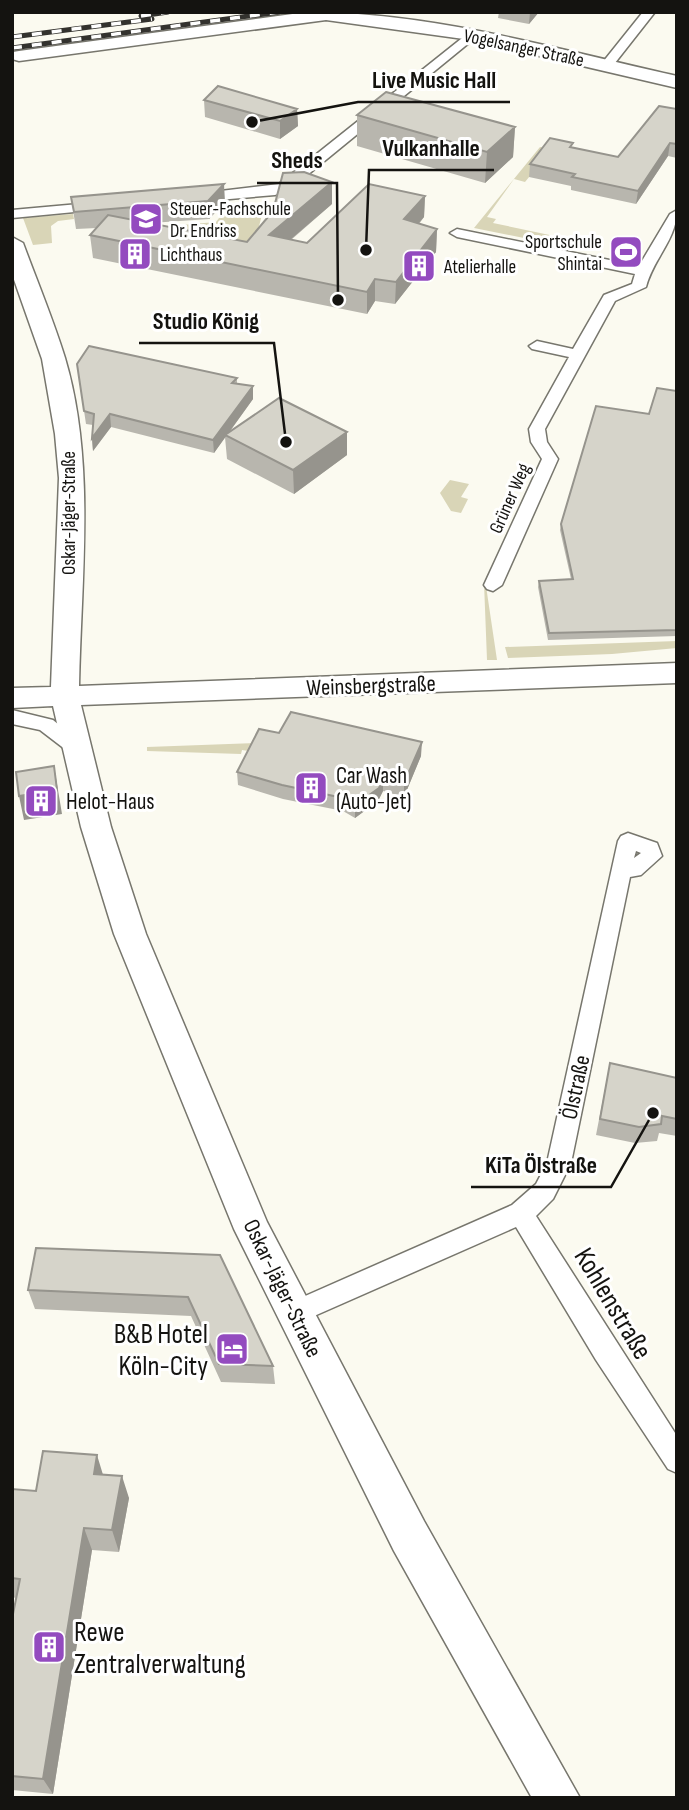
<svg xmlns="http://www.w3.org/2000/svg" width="689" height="1810" font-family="'Sofia Sans Condensed',sans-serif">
	<rect width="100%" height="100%" fill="#fbfaf0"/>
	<!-- green -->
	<path fill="#d9d5b7" d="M540,147L552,149L525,182L514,179L487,217L496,219L493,223L578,241L573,248L474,228Z
		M263,211L253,249L123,230L216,222L222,214Z
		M73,214L74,219L58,221L51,226L52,243L33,245L23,218Z
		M450,480L469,484L461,497L468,499L461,513L451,511L440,493Z
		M484,583L486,586L497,660H487Z
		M677,641V648L612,654L508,658L505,647Z
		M258,743L255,752L242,750L241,754L147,751V747Z"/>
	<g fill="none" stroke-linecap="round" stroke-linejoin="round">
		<defs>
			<path id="street" d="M643,12H655L611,68H603V62Z
				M471,31L477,35L475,38L289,190L275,195L195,202L188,198L195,194L279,184Z
				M101,202L108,206L106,209L12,218V210Z
				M677,210C677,239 653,259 646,287L615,301L545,429L547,442L558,459L502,585L493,591L487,589L484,585L542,459L531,442L529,429L569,357L532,349L529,346L537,341L573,349L604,295L632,284L635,274L457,237L450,233L457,229L639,266L670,214Z
				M12,710L53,720L87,748L84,753H70L40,730L12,724Z
				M628,833L657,843L662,856L641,875L630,877L571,1163L553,1199L536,1216L677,1436V1473L668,1469L596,1360L516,1227L296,1324L287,1320L283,1312L287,1304L512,1205L536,1184L547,1163L618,841L621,836ZM636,851L641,853L634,858Z"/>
			<path id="secondary" d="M307,12C432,12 556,49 677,76V88L471,40L326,20L19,61L12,59L13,52L19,51Z
				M12,237L23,243C37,281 53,319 65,358C96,462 81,579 79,686L677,663V683L81,705L111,827L146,934L267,1222L424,1521L580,1798H532L394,1551L234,1229L114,934L81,827L53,706L12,708V688L51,687L59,478L55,434L42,359L12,274Z"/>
		</defs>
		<!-- street casing -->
		<use href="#street" stroke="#77766d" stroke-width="3"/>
		<!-- secondary casing -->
		<use href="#secondary" stroke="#77766d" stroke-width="3"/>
		<!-- street -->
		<use href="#street" fill="#fff" fill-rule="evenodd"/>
		<!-- secondary -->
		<use href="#secondary" fill="#fff" fill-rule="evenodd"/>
		<defs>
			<path id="rail" d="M141,16L168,12
				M12,37L152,19
				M12,48L279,12"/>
		</defs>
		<!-- rail casing -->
		<use href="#rail" stroke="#33322e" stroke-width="5"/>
		<!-- rail -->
		<use href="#rail" stroke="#fff" stroke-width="3.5" stroke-dasharray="10" stroke-linecap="butt"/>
	</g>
	<!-- wall -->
	<path fill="#b8b6ae" d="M499,12H539L529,24L498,18Z
		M204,100L297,109L298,126L280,139L205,117Z
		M677,109V158L668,156L636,204L571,190V186L529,177L530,164L572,148L618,157Z
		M357,115L515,127L513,157L485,183L357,146Z
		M425,196L424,217L419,224L437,229L436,252L395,304L375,301L367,314L93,258L90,235L97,228L76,229L71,197L225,202L209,219L151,223L247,242L332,204L291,240L307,243Z
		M77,364L237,378V383L253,399L228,434L347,455L294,494L227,459L225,437L214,453L111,427L93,451L92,438L93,425L86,424Z
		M677,391V636L548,640L538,587L539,581L571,579L560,530L561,524L649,414Z
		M279,733L421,756L404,797L383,791L378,801L355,818L343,811L283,799L238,785L237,772Z
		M610,1063L677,1078V1136L659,1133L657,1141L635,1143L596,1135Z
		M220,1255L273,1366L275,1384L221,1382L191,1316L35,1309L28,1290Z
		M103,1474L129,1498L119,1552L92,1550L53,1794L12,1790V1619L16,1598L12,1597V1489L36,1491Z"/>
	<!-- shaded-wall -->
	<path fill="#96948d" d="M530,12H539L529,24Z
		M297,109L298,126L280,139V121Z
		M515,127L513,157L485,183L487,152Z
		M670,143L668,156L636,204L638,191Z
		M332,182V204L270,257L269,235Z
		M224,184L225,202L209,219L208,201Z
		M425,196L424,217L403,241L404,219Z
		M437,229L436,252L395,304L396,282Z
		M375,279V301L367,314V292Z
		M253,386V399L214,453L213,440Z
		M110,414L111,427L93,451L92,438Z
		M347,432V455L294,494L293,470Z
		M422,742L421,756L404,797V783Z
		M54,766L62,814L24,820L19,796Z
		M383,778V791L378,801L355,818V805Z
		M97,1455L104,1478L94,1474Z
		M122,1476L129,1498L119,1552L112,1530Z
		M84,1528L92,1550L53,1794L43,1779Z"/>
	<!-- building -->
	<path fill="#d6d4ca" stroke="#96948d" stroke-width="2" d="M218,86L297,109L280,121L204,100Z
		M386,92L515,127L487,152L357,115Z
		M659,106L677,109V144L670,143L638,191L572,177L575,174L530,164L550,138L573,143L570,147L618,157Z
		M304,172L332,182L269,235L307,243L369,184L425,196L404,219L437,229L396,282L375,279L367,292L90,235L108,215L247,242L273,211L283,173Z
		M224,184L208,201L74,212L71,197Z
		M89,346L237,378L232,383L253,386L213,440L110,414L92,438L94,414L84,411L77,364Z
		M657,388L677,391V630L549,633L539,581L573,579L561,524L596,406L649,414Z
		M279,398L347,432L293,470L225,435Z
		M291,712L422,742L404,783L383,778L379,788L355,805L343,798L282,785L237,772L259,729L279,733Z
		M54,766L57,790L19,796L16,772Z
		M610,1063L677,1078V1119L662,1116L661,1124L639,1127L600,1119Z
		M36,1248L220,1255L273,1366L219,1364L188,1297L28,1290Z
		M43,1451L97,1455L94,1474L122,1476L112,1530L84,1528L43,1779L12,1776V1619L20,1579L12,1578V1489L36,1491Z"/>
	<!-- icons -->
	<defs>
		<symbol id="school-square" viewBox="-11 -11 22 22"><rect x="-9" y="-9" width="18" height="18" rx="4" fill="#934bbf" stroke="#fff"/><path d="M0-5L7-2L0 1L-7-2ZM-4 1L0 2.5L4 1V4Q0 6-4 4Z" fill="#fff"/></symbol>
		<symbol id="stadium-square" viewBox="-11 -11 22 22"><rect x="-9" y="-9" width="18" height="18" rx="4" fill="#934bbf" stroke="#fff"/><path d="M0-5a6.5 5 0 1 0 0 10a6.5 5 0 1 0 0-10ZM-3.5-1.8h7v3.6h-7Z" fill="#fff"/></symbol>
		<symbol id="building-square" viewBox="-11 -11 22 22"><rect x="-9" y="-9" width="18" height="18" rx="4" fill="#934bbf" stroke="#fff"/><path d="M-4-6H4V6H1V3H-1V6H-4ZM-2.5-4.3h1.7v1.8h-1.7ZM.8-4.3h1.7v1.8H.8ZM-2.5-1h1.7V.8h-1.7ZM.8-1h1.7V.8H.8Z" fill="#fff"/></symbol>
		<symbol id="hotel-square" viewBox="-11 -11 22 22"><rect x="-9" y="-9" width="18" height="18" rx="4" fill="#934bbf" stroke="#fff"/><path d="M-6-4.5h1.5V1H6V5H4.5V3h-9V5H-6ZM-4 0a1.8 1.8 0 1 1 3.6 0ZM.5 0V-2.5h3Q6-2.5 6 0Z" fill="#fff"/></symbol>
	</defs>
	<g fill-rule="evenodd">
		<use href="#school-square" x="127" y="200" width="38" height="38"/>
		<use href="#stadium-square" x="607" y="233" width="38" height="38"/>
		<use href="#building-square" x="116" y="235" width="38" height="38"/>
		<use href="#building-square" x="400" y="247" width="38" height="38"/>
		<use href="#building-square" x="292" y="769" width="38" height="38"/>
		<use href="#building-square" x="22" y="782" width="38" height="38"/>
		<use href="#hotel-square" x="213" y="1330" width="38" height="38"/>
		<use href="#building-square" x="30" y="1628" width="38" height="38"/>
	</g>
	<g text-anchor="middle" stroke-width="6" stroke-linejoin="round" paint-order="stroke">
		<!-- far-street labels -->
		<g font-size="19" fill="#141310" stroke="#fff">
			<text transform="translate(524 47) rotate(12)" y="7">Vogelsanger Straße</text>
			<text transform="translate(509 498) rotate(-66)" y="7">Grüner Weg</text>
			<text transform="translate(68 513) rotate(-90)" y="7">Oskar-Jäger-Straße</text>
		</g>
		<!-- far-poi labels -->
		<g font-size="19" fill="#141310" stroke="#fff" text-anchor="start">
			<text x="170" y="215">Steuer-Fachschule<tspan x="170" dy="22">Dr. Endriss</tspan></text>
			<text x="602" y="248" text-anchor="end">Sportschule<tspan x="602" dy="22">Shintai</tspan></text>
			<text x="160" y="261">Lichthaus</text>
			<text x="444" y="273">Atelierhalle</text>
		</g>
		<!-- street labels -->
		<g font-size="23" fill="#141310" stroke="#fff">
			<text transform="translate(371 685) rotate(-2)" y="8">Weinsbergstraße</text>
			<text transform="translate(575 1087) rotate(-78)" y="8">Ölstraße</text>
			<text transform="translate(283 1288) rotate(64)" y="8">Oskar-Jäger-Straße</text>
		</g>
		<!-- poi labels -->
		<g font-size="23" fill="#141310" stroke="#fff" text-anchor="start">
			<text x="336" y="783">Car Wash<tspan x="336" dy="26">(Auto-Jet)</tspan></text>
			<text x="66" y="809">Helot-Haus</text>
		</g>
		<!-- near-street labels -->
		<g font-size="28" fill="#141310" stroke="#fff">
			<text transform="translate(614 1303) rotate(59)" y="10">Kohlenstraße</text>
		</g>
		<!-- near-poi labels -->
		<g font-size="28" fill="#141310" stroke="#fff" text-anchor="end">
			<text x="208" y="1343">B&amp;B Hotel<tspan x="208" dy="32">Köln-City</tspan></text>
			<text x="74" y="1641" text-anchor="start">Rewe<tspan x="74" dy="32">Zentralverwaltung</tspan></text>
		</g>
	</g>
	<!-- callouts -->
	<path fill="none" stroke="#141310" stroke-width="2.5" d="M252 122L358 102H510M366 250L369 170H494M338 300L337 183H257M286 442L274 343H139M653 1113L611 1187H471"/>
	<g fill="#141310" stroke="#fff" stroke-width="2.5">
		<circle cx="252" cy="122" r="7"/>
		<circle cx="366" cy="250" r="7"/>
		<circle cx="338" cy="300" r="7"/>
		<circle cx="286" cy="442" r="7"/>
		<circle cx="653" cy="1113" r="7"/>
	</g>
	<g font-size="24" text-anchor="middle" font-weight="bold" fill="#141310" stroke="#fff" stroke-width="6" stroke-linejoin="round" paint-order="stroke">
		<text x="434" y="88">Live Music Hall</text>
		<text x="431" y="156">Vulkanhalle</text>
		<text x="297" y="168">Sheds</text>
		<text x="206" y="329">Studio König</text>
		<text x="541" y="1173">KiTa Ölstraße</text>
	</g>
	<!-- border -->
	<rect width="689" height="1810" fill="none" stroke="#141310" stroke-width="28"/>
</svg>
